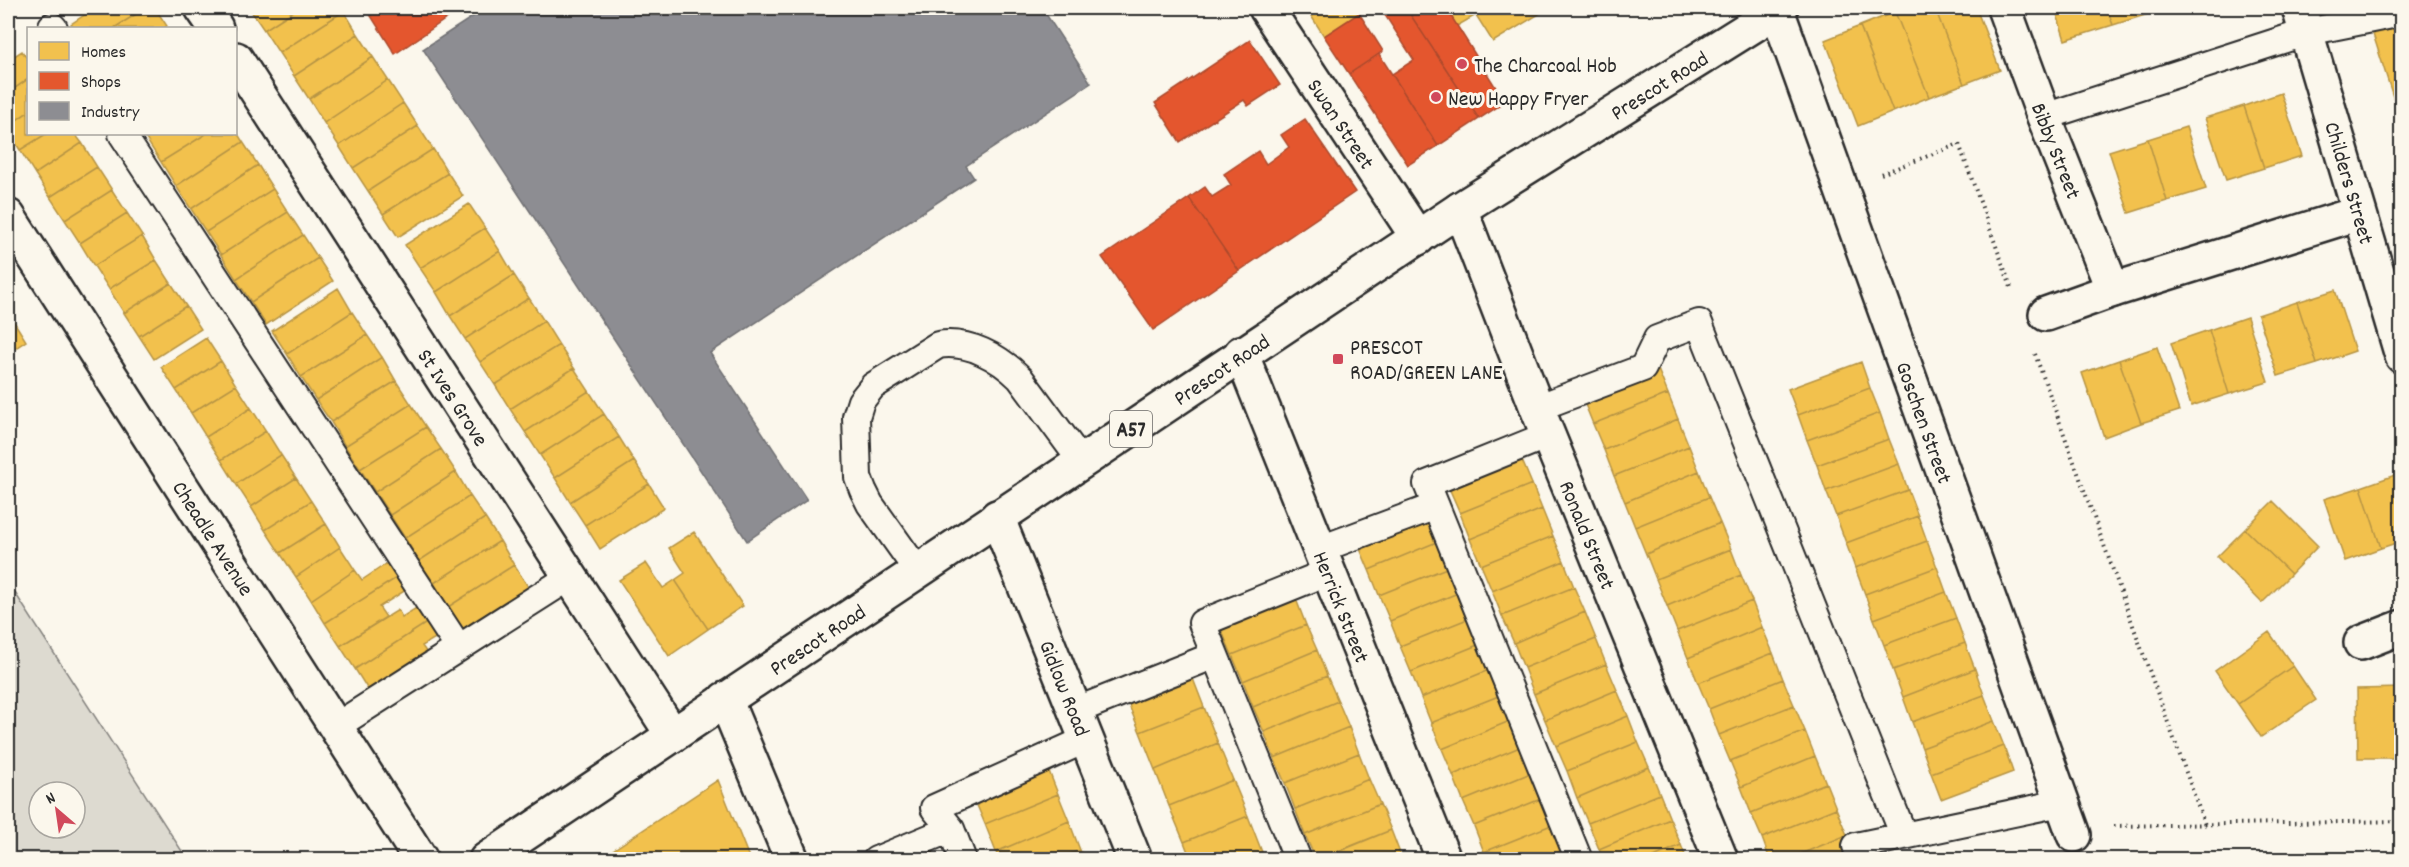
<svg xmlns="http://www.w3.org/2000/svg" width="2409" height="867" font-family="Dekko,sans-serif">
	<rect width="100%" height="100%" fill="#fbf7ec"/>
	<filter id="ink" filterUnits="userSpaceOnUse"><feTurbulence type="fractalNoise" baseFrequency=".0167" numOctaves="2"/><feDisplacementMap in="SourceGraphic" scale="12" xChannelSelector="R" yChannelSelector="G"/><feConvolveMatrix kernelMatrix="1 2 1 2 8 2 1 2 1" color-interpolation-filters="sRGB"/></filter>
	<g filter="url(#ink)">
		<!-- green -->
		<path fill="#dddad0" stroke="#84827e" stroke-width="1.5" fill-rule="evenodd" d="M8,582L187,859H8ZM39,792H75V828H39Z"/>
		<!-- homes -->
		<path fill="#f2c14e" stroke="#b69444" stroke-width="1.5" d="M95,8H146L114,28H74L71,24Z
			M146,8H155L167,26L164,28H114Z
			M249,8H298L264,30Z
			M298,8H342L344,11L279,53L264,30Z
			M1306,8H1367L1324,36Z
			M1446,8H1549L1493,42L1476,15L1457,26Z
			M1906,8H1935L1964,84L1929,97L1895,12Z
			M1935,8H1976L2000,70L1964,84Z
			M2055,8H2107L2113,25L2065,40Z
			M2107,8H2160L2161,10L2113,25Z
			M344,11L358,34L294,76L279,53Z
			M1895,12L1929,97L1893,112L1860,26Z
			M1860,26L1893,112L1858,126L1825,40Z
			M2402,27V125L2373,34Z
			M358,34L373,57L309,99L294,76Z
			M22,51L28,60V79L8,93V60Z
			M373,57L388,80L324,123L309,99Z
			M28,79V112L8,126V93Z
			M388,80L403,103L339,146L324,123Z
			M2281,93L2302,156L2264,168L2244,106Z
			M403,103L418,126L353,168L339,146Z
			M2244,106L2264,168L2226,180L2205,118Z
			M28,112V134H46L20,150L8,131V126Z
			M418,126L433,149L368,191L353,168Z
			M2186,127L2206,189L2167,201L2148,139Z
			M236,131L243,142L176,186L161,162L206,134H236Z
			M46,134H75L82,143L35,174L20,150Z
			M154,134H206L161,162L146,139Z
			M2148,139L2167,201L2129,213L2109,151Z
			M243,142L258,165L191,209L176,186Z
			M82,143L97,167L50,197L35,174Z
			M433,149L448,173L383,214L368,191Z
			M258,165L273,189L206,232L191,209Z
			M97,167L112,190L65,220L50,197Z
			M448,173L463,196L398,237L383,214Z
			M273,189L288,212L221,255L206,232Z
			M112,190L127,213L80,243L65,220Z
			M469,204L485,228L420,268L405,245Z
			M288,212L303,235L236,279L221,255Z
			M127,213L142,236L94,266L80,243Z
			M485,228L500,251L436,292L420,268Z
			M303,235L318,258L251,302L236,279Z
			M142,236L156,260L109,289L94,266Z
			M500,251L514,275L450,316L436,292Z
			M318,258L333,281L266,325L251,302Z
			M156,260L171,283L124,313L109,289Z
			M514,275L529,298L465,339L450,316Z
			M171,283L186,306L139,336L124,313Z
			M338,288L352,312L287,354L272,331Z
			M2335,290L2355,351L2317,364L2297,302Z
			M529,298L544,321L480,362L465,339Z
			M2297,302L2317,364L2278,376L2258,315Z
			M186,306L201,329L154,359L139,336Z
			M8,312L26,341L8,353Z
			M352,312L367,335L301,377L287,354Z
			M2247,317L2268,382L2229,394L2209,330Z
			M544,321L559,345L495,385L480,362Z
			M2209,330L2229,394L2191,406L2171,343Z
			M367,335L382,357L316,400L301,377Z
			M206,338L221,361L176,390L161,367Z
			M559,345L574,368L510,409L495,385Z
			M2157,347L2179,411L2141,423L2119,360Z
			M382,357L396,381L331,422L316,400Z
			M2119,360L2141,423L2104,437L2082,373Z
			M221,361L236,385L191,413L176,390Z
			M1861,362L1870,388L1798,415L1788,389Z
			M1657,367L1668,394L1593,424L1582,397Z
			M574,368L589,391L525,432L510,409Z
			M396,381L411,404L345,446L331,422Z
			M236,385L251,408L206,437L191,413Z
			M1870,388L1880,413L1807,440L1798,415Z
			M589,391L604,414L540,455L525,432Z
			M1668,394L1678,419L1604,450L1593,424Z
			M411,404L426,427L360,469L345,446Z
			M251,408L266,431L221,460L206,437Z
			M1880,413L1889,439L1817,465L1807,440Z
			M604,414L619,437L555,478L540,455Z
			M1678,419L1689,446L1614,476L1604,450Z
			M426,427L441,449L375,492L360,469Z
			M266,431L281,455L236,484L221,460Z
			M619,437L634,461L570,502L555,478Z
			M1889,439L1899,464L1826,491L1817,465Z
			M1689,446L1699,471L1625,502L1614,476Z
			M441,449L456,472L390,515L375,492Z
			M281,455L296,478L251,507L236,484Z
			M1521,458L1532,484L1460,513L1449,488Z
			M634,461L649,484L585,525L570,502Z
			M1899,464L1908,490L1836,516L1826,491Z
			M1699,471L1709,497L1635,527L1625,502Z
			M456,472L470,496L405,538L390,515Z
			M2398,474L2402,486V541L2381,548L2361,487Z
			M296,478L311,501L265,530L251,507Z
			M649,484L664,508L600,549L585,525Z
			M1532,484L1542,509L1470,539L1460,513Z
			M2361,487L2381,548L2345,561L2324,499Z
			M1908,490L1918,516L1846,543L1836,516Z
			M470,496L485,518L419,561L405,538Z
			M1709,497L1720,523L1646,554L1635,527Z
			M311,501L326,524L280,553L265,530Z
			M2273,501L2318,546L2291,574L2245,529Z
			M1542,509L1553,536L1481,565L1470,539Z
			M1433,513L1444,539L1369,570L1358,544Z
			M1918,516L1927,541L1855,568L1846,543Z
			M485,518L500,541L434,583L419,561Z
			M1720,523L1731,549L1656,579L1646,554Z
			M326,524L340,547L296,577L280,553Z
			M2245,529L2291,574L2262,603L2217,557Z
			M694,532L743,606L708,629L675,580L685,573L669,548Z
			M1553,536L1564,561L1492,591L1481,565Z
			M1444,539L1454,565L1379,595L1369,570Z
			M500,541L514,565L448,607L434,583Z
			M1927,541L1937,567L1865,594L1855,568Z
			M340,547L355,570L311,600L296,577Z
			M1731,549L1741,575L1667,606L1656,579Z
			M392,560L401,575L325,623L311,600L355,570L362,580Z
			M1564,561L1574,587L1502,616L1492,591Z
			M646,563L663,588L675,580L708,629L669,656L619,580Z
			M514,565L529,588L463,630L448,607Z
			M1454,565L1465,590L1390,621L1379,595Z
			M1937,567L1946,592L1874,619L1865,594Z
			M401,575L409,588L379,607L386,617L340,646L325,623Z
			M1741,575L1752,601L1677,631L1667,606Z
			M1574,587L1585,612L1514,643L1502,616Z
			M1465,590L1475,616L1400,646L1390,621Z
			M1946,592L1956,618L1884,645L1874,619Z
			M1296,599L1306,625L1232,655L1221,629Z
			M1752,601L1762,627L1688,658L1677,631Z
			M418,607L428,622L355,669L340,646L398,610L402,617Z
			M1585,612L1596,639L1524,668L1514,643Z
			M1475,616L1485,642L1411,672L1400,646Z
			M1956,618L1965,643L1893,670L1884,645Z
			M428,622L437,637L422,646L429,656L370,693L355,669Z
			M1306,625L1317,650L1243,681L1232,655Z
			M1762,627L1773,653L1698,683L1688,658Z
			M2269,632L2293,666L2238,704L2215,671Z
			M1596,639L1606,664L1534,694L1524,668Z
			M1485,642L1496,667L1421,698L1411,672Z
			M1965,643L1975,669L1903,697L1893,670Z
			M1317,650L1327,676L1253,707L1243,681Z
			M1773,653L1783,679L1709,709L1698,683Z
			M1606,664L1617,690L1545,720L1534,694Z
			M2293,666L2316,700L2261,737L2238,704Z
			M1496,667L1506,693L1431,723L1421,698Z
			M1975,669L1984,695L1912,722L1903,697Z
			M1190,671L1204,707L1140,732L1125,696Z
			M1327,676L1338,701L1264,732L1253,707Z
			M1783,679L1794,705L1719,735L1709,709Z
			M2402,688V758H2358L2357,689Z
			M1617,690L1628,716L1556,746L1545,720Z
			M1506,693L1517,718L1442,749L1431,723Z
			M1984,695L1994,721L1922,748L1912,722Z
			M1338,701L1349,727L1274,758L1264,732Z
			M1794,705L1805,731L1730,761L1719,735Z
			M1204,707L1218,743L1155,770L1140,732Z
			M1628,716L1638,742L1567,771L1556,746Z
			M1517,718L1527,744L1453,775L1442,749Z
			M1994,721L2004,746L1931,773L1922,748Z
			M1349,727L1359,753L1285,783L1274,758Z
			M1805,731L1815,756L1741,787L1730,761Z
			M1638,742L1649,767L1577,798L1567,771Z
			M1218,743L1233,780L1169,806L1155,770Z
			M1527,744L1538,770L1463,801L1453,775Z
			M2004,746L2013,772L1941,799L1931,773Z
			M1359,753L1369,779L1295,809L1285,783Z
			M1815,756L1826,783L1751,813L1741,787Z
			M1047,766L1058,794L985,824L973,796Z
			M1649,767L1660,794L1588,823L1577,798Z
			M1538,770L1548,796L1474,826L1463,801Z
			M1369,779L1380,804L1305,835L1295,809Z
			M718,780L750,860H610L607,854Z
			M1233,780L1248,816L1184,842L1169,806Z
			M1826,783L1836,808L1762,838L1751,813Z
			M1058,794L1069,821L996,852L985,824Z
			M1660,794L1670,819L1599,849L1588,823Z
			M1548,796L1559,822L1484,852L1474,826Z
			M1380,804L1391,830L1316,860L1305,835Z
			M1836,808L1847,835L1786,860H1770L1762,838Z
			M1248,816L1262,852L1244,860H1191L1184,842Z
			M1670,819L1681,845L1647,860H1603L1599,849Z
			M1069,821L1080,850L1055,860H999L996,852Z
			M1559,822L1570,847L1539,860H1487L1484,852Z
			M1391,830L1401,856L1392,860H1318Z
			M1847,835L1857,860H1786Z
			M1681,845L1687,860H1647Z
			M931,847L936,860H901Z
			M1570,847L1575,860H1539Z
			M1080,850L1084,860H1055Z
			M1262,852L1265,860H1244Z"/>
		<!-- shops -->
		<path fill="#e4572e" stroke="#ac4a2d" stroke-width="1.5" d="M366,8H462L395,54Z
			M1384,8H1406L1479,119L1438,146L1392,74L1414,60L1381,9Z
			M1406,8H1446L1505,102L1479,119Z
			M1359,13L1383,51L1349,74L1324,36Z
			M1250,40L1280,85L1248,106L1244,100L1180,142L1155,103Z
			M1379,54L1438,146L1408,165L1349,74Z
			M1305,119L1355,192L1239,271L1189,198L1205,187L1212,197L1231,185L1224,174L1258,151L1266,164L1289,147L1281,135Z
			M1189,198L1239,271L1153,330L1102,257Z"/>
		<!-- industry -->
		<path fill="#8d8d92" stroke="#707073" stroke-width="1.5" d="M486,8H1042L1091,83L966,166L974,178L710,353L807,500L747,541L423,49Z"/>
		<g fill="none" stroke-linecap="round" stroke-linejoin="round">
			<defs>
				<path id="lane" d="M52,26L54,28
					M2044,117L2307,32L2402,13
					M122,134L459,648
					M1537,408L1643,368L1657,339L1699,323L1904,836
					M1548,435L1427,484L1579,860
					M1318,550L1436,506
					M917,570L870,504L863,490L858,477L856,417L861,401L873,386L938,345C968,340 999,357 1020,378L1082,462
					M1075,711L1215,655
					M335,727L570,577
					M876,860L951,829
					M963,860L951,829L934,808L1087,739
					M1298,860L1202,623L1328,572
					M1861,860L1856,846L2061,803"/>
				<g id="street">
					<path d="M202,8L216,28"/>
					<path id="s1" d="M1266,8L1418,238"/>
					<path id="s2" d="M2004,8L2044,117L2113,290"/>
					<path id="s3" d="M2299,8L2402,356"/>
					<path id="s4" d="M1777,10L2074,835"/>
					<path id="s5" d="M236,59L672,734"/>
					<path id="s6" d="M1460,209L1537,408L1721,860"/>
					<path id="s7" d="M8,216L421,860"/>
					<path d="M2046,314L2113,290L2359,213"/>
					<path id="s8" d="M1241,353L1444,860"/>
					<path id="s9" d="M997,517L1135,860"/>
					<path d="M2361,643L2402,627"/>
					<path d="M725,699L792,860"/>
				</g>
				<g id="primary">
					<path id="s10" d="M486,860L1460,209L1781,8"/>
				</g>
			</defs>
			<!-- lane casing -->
			<use href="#lane" stroke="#2b2b2b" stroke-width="30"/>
			<!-- street casing -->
			<use href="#street" stroke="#2b2b2b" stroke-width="38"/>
			<!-- primary casing -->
			<use href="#primary" stroke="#2b2b2b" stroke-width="38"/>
			<!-- path -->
			<path stroke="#2b2b2b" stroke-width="4" stroke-dasharray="1.5 4.5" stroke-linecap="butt" d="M1881,174L1959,144L2012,290
				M2035,354L2205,825
				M2114,826L2402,821"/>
			<!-- lane -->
			<use href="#lane" stroke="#fbf7ec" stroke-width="26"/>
			<!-- street -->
			<use href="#street" stroke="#fbf7ec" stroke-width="33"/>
			<!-- primary -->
			<use href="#primary" stroke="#fbf7ec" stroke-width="33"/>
		</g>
	</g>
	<!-- markers -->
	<g fill="#d1495b" stroke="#fbf7ec" stroke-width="2">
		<circle cx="1462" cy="64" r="6"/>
		<circle cx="1436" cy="97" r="6"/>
		<rect x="1332" y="353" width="12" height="12" rx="3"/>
	</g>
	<g text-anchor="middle" stroke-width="6" stroke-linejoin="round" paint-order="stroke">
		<!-- shield labels -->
		<rect fill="#fbf7ec" stroke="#696865" stroke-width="1.5" x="1110" y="411" width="42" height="36" rx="4.5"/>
		<g font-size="21" font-weight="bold" fill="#2b2b2b">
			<text x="1131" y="436">A57</text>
		</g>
		<!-- poi labels -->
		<g font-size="22" fill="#2b2b2b" stroke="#fbf7ec" text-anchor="start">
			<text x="1474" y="72">The Charcoal Hob</text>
			<text x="1448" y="105">New Happy Fryer</text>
			<text x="1350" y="354">PRESCOT<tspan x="1350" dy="25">ROAD/GREEN LANE</tspan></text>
		</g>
		<!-- street labels -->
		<g font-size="22" fill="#2b2b2b" stroke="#fbf7ec">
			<text dy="8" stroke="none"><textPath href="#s10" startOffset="1406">Prescot Road</textPath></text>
			<text dy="8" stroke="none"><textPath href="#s1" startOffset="138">Swan Street</textPath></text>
			<text dy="8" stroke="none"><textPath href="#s2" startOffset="152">Bibby Street</textPath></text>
			<text dy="8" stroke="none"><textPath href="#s3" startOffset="182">Childers Street</textPath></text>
			<text dy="8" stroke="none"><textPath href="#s10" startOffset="884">Prescot Road</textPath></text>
			<text dy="8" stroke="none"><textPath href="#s5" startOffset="402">St Ives Grove</textPath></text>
			<text dy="8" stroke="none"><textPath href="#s4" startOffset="438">Goschen Street</textPath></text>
			<text dy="8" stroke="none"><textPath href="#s6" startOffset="350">Ronald Street</textPath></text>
			<text dy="8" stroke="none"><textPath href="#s7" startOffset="382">Cheadle Avenue</textPath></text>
			<text dy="8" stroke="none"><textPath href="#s8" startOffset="273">Herrick Street</textPath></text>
			<text dy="8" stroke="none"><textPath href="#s10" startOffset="398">Prescot Road</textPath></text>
			<text dy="8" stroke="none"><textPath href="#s9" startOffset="184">Gidlow Road</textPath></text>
		</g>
	</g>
	<!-- margin -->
	<rect width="2409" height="867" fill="none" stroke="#fbf7ec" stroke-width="30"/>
	<rect x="15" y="15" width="2379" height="837" fill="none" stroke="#2b2b2b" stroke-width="2" filter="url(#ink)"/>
	<!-- legend -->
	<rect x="27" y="27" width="210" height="108" fill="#fbf7ec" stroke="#a8a59f" stroke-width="1.5"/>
	<rect x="39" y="42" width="30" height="18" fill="#f2c14e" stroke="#a8a59f" stroke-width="1.5"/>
	<text x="81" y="57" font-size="18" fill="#2b2b2b">Homes</text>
	<rect x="39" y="72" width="30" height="18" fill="#e4572e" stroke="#a8a59f" stroke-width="1.5"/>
	<text x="81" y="87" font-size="18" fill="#2b2b2b">Shops</text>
	<rect x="39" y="102" width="30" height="18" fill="#8d8d92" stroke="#a8a59f" stroke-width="1.5"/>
	<text x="81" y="117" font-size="18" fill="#2b2b2b">Industry</text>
	<!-- north arrow -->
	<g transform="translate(57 810) rotate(331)"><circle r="28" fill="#fbf7ec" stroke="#a8a59f" stroke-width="1.5"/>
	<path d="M0-4.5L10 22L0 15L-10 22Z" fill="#d1495b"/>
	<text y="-9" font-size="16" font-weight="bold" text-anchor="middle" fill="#2b2b2b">N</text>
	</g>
</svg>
